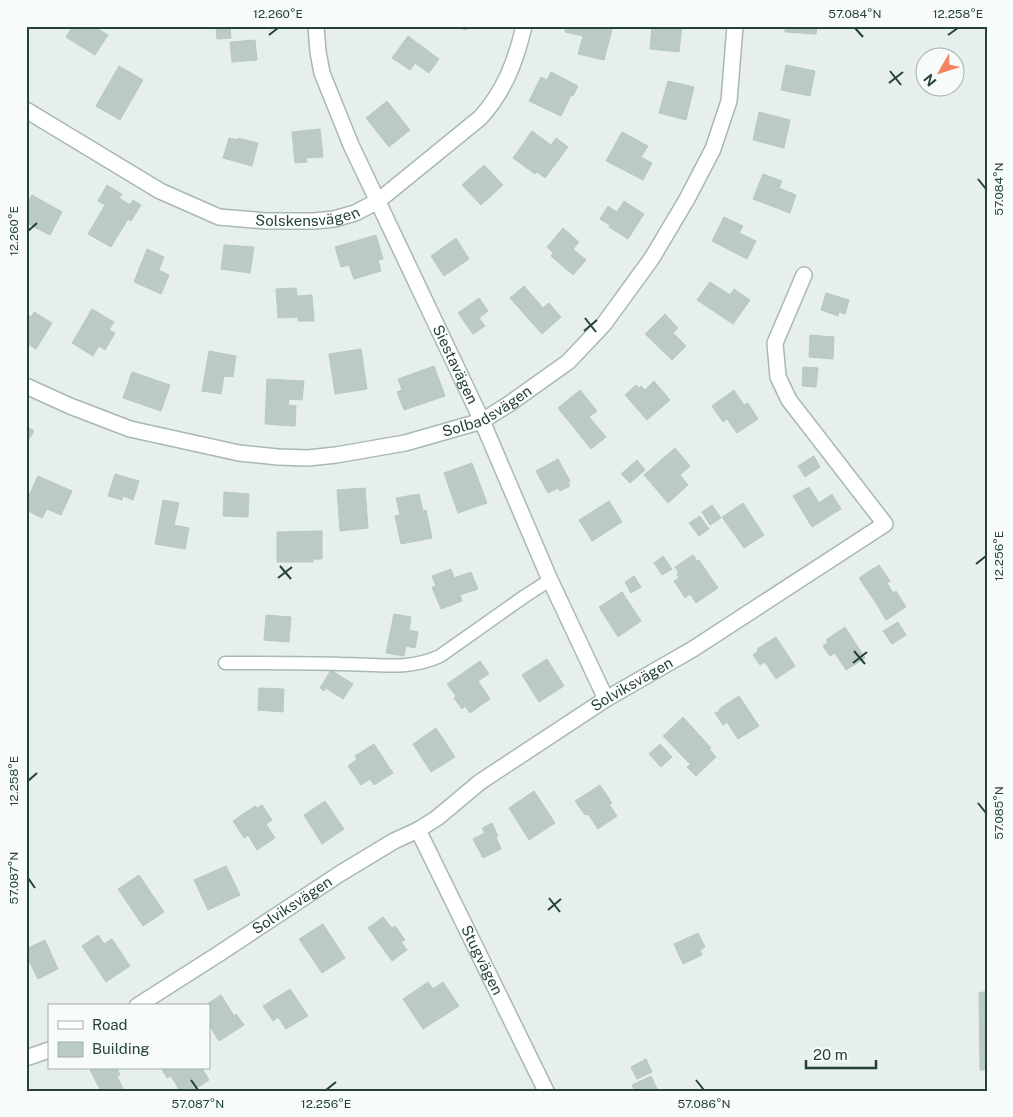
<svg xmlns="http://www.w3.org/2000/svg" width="1013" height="1117" font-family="'Public Sans',sans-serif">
	<rect width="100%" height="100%" fill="#e6efeb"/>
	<!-- building -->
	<path fill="#bbcac4" stroke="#b8c9c2" d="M73,26H93L108,35L95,55L66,37Z
		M230,26L231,38L217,39L216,27Z
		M454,26H468L466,30Z
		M566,26H613L604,60L578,54L583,36L565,32Z
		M652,26H682L679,52L650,49Z
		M785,26H817L816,34L785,32Z
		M408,36L439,59L429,73L415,63L410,70L392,58Z
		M255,40L257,60L232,62L230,42Z
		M786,65L815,71L810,96L781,90Z
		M119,66L143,80L120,120L96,106Z
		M551,72L578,86L573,96L571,95L561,116L529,101L541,77L547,80Z
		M668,81L694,87L686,120L659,113Z
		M387,101L410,130L389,147L366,118Z
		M759,112L790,120L784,148L753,140Z
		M320,129L323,157L306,158L307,162L295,163L292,132Z
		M532,131L551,145L556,138L568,147L545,178L537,172L535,174L513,158Z
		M622,132L648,146L641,157L652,163L643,180L606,161Z
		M229,138L238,140V138L258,143L252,166L223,158Z
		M484,165L503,185L481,205L462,185Z
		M763,174L782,181L779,188L796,195L790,213L753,199Z
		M107,185L122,194L119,198L130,205L133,200L141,205L131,221L128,219L111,247L88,234L105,205L98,201Z
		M32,195L62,212L50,235L26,223V206Z
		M624,201L644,214L628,239L609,227L610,225L600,219L608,206L617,212Z
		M724,217L743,226L739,233L756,241L747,259L712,241Z
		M563,228L579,242L573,249L586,260L573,275L551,256L553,253L547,247Z
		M376,235L383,259L378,260L381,271L354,279L349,265L341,267L335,247Z
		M456,238L469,259L444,276L431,256Z
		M224,245L254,247L250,273L221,269Z
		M147,249L164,257L159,270L169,275L161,294L134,282Z
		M710,282L730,295L734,289L750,300L733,324L697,300Z
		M524,286L543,308L549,303L561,317L542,334L510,298Z
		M296,288L297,296L312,295L314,321H298V317L278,318L276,289Z
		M826,293L849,300L845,314L839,312L838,316L821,310Z
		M479,298L488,311L479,318L485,326L473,334L458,313Z
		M92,309L114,322L109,330L115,333L105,350L99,346L93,356L72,343Z
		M34,312L52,323L36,349L26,343V313L32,317Z
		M665,314L678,328L673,333L686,346L672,360L645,334Z
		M810,335L834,337L833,359L809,357Z
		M361,349L367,389L335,394L329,354Z
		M209,351L236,356L233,377L224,376L221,394L202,391Z
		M434,366L445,396L404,410L397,392L402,390L398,379Z
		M803,367L818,368L816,387L802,386Z
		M132,372L170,385L161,411L123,398Z
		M267,379L304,381L302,400L289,399L288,405L296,406L295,426L265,424Z
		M654,381L670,400L647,420L625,395L636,385L639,388L641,386L645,390Z
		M580,390L597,411L589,417L606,437L591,449L558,408Z
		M734,390L744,405L748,403L758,419L737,433L727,419L723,422L712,406Z
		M26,426L34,431L26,444Z
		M675,448L690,466L680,475L688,485L668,503L644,475Z
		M814,456L820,467L805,477L798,466Z
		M558,459L570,481L568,482L570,486L560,491L558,488L548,493L536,471Z
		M637,460L645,470L630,483L621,474Z
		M472,463L487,503L458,513L444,473Z
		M115,474L139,481L133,500L123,496L122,500L108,496Z
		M38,476L72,491L61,515L47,509L42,518L26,510V502Z
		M809,487L819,503L832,494L841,509L812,527L793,496Z
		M365,488L368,528L340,531L337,490Z
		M224,492L249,494L248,517L223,516Z
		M419,494L423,511L426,510L432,538L401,544L395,516L400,515L396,498Z
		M163,500L179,503L174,525L189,528L185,549L155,544Z
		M609,501L622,522L592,541L579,520Z
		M743,503L764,535L744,548L722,517Z
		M712,505L721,518L710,525L702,512Z
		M700,516L709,529L699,536L689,523Z
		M322,531V559H313V562H277V532Z
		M693,555L697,561L699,560L718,588L696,603L690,594L685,598L674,581L679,578L677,574L679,573L675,567Z
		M663,556L672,569L662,575L654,563Z
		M879,565L890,581L887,583L893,593L896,591L906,607L886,620L876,603L859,578Z
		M451,569L454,578L471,572L478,589L460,595L462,601L441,609L432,587L436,586L432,576Z
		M634,576L641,587L631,593L625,582Z
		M622,592L641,621L618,637L599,607Z
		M394,614L411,617L409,630L418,632L415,648L406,646L404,656L386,653Z
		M266,615L291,617L289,642L264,640Z
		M898,622L906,635L892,644L883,631Z
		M845,627L865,658L846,670L835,653L830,656L823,646L828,642L826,640Z
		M776,637L795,666L776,679L765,662L760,665L753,655L758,651L757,649Z
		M547,659L564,686L539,702L522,675Z
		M480,661L489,674L478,681L490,699L470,713L465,706L462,709L454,698L456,696L447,684Z
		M331,670L353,684L343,699L326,688L324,691L320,688Z
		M259,688L284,689L283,712L258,710Z
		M739,696L759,726L738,739L727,722L723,725L715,713L720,711L719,709Z
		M683,717L711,748L692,766L663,736Z
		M436,728L455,757L431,772L413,744Z
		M374,744L393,773L374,785L370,779L361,785L348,766L357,759L355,756Z
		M660,744L672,757L661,767L649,754Z
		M710,750L716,757L696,776L687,767L690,765L692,766Z
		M600,785L612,803L609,804L617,816L598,829L588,814L585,815L575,801Z
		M534,791L555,823L529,840L509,808Z
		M325,801L344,829L322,844L304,815Z
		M262,805L272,820L266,824L275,838L257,850L248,835L244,838L233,821L255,806L257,808Z
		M492,823L498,836L496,837L501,849L483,858L473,839L485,833L482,828Z
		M226,866L240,895L208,910L194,880Z
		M139,875L164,912L143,926L118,889Z
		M383,917L392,928L395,926L405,940L401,942L407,950L392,961L368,928Z
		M323,924L345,958L322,973L299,939Z
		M698,933L705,947L700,950L702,955L683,964L674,944Z
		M98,935L104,944L112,939L130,966L106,982L82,946Z
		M45,940L58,969L38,979L26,955V949Z
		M428,982L433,989L443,982L459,1006L423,1029L403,999Z
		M290,989L308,1016L286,1029L278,1017L273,1021L263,1006Z
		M987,991V1070H980L979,993Z
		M221,995L234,1016L236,1014L244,1025L219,1041L209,1025V1006H204Z
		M646,1059L652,1072L637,1079L631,1067Z
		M94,1068H117L120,1075L117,1076L124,1091H101L90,1070Z
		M161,1068H202L209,1080L192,1091H180L171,1076L167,1078Z
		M651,1076L658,1091H635L632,1085Z"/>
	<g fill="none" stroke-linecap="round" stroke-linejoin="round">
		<defs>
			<path id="lane" d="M225,663C264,663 303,663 341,664C375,664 408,671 440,656L525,596L550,580"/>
			<g id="street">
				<path id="s1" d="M316,26L318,52L322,73L351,145L482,421L550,580L606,699"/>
				<path id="s2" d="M26,110L160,191L219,217L266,221H314L334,219L355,213L378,201L480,118C504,92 516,61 524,26"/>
				<path id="s3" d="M26,386L70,406L130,429L239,453L278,457L308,458L336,455L405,443L482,421L509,404L568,362L604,324L652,258L687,199L713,149L729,101L735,26"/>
				<path id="s4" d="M418,830L546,1091"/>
				<path id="s5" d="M137,1006L217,955L341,873L394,841L418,830L437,818L480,782L606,699L693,649L885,524L789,400L778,377L775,343L804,275"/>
				<path d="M26,1058L49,1050"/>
			</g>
		</defs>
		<!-- lane casing -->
		<use href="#lane" stroke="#a8b8b2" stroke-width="15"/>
		<!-- street casing -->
		<use href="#street" stroke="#a8b8b2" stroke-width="18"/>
		<!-- lane -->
		<use href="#lane" stroke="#fff" stroke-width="12"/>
		<!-- street -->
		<use href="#street" stroke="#fff" stroke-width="15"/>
	</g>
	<!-- ticks -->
	<path fill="none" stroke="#24423a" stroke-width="2" d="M855,28L863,37M269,35L278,28M948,35L958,28M890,71L901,85M889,83L903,72M978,179L986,189M28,231L37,223M585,318L596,332M584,331L597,320M976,564L986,556M280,566L291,579M278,578L292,567M854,651L865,664M853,663L867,652M28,781L37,773M978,803L986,813M28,878L35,888M549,898L560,912M548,910L561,899M191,1080L198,1090M696,1080L704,1090M326,1090L336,1082"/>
	<g text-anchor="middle" stroke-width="4.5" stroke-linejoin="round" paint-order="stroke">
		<!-- street labels -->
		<g font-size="15" fill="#24423a" stroke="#f7fbf9">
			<text dy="5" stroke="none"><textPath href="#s2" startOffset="310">Solskensvägen</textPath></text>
			<text dy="5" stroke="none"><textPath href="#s1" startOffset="368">Siestavägen</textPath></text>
			<text dy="5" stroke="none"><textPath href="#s3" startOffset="480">Solbadsvägen</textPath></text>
			<text dy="5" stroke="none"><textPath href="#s5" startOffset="591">Solviksvägen</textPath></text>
			<text dy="5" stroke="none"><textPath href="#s5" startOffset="185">Solviksvägen</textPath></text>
			<text dy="5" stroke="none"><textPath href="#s4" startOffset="145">Stugvägen</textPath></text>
		</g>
	</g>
	<!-- border -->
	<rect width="1013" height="1117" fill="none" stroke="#f7fbf9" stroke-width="55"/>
	<!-- legend -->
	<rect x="48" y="1004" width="162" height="65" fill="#f7fbf9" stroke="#a3b1ad"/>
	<rect x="58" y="1021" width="25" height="8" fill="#ffffff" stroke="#a3b1ad"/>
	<text x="92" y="1030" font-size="15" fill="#24423a">Road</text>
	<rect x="58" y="1042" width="25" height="15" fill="#bbcac4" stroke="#a3b1ad"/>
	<text x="92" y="1054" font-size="15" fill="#24423a">Building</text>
	<!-- north arrow -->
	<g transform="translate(940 72) rotate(231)"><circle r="24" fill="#f7fbf9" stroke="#a3b1ad"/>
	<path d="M0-4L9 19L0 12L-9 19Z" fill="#f4845f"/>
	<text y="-8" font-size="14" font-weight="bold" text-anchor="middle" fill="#24423a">N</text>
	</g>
	<!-- scale -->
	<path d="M806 1060v8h70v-8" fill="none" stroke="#24423a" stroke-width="2.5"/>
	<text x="813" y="1060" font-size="15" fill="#24423a" stroke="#f7fbf9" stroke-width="4" paint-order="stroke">20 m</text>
	<rect x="28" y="28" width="958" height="1062" fill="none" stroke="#24423a" stroke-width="2"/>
	<g font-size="12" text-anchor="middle" fill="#24423a">
		<text x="278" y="18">12.260°E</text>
		<text x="855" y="18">57.084°N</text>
		<text x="958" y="18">12.258°E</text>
		<text transform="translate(999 189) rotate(-90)" y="4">57.084°N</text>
		<text transform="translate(14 231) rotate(-90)" y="4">12.260°E</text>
		<text transform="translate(999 556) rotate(-90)" y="4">12.256°E</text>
		<text transform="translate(14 781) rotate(-90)" y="4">12.258°E</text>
		<text transform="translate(999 813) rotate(-90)" y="4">57.085°N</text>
		<text transform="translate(14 878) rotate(-90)" y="4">57.087°N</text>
		<text x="198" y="1108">57.087°N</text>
		<text x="326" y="1108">12.256°E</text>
		<text x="704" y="1108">57.086°N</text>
	</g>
</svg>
